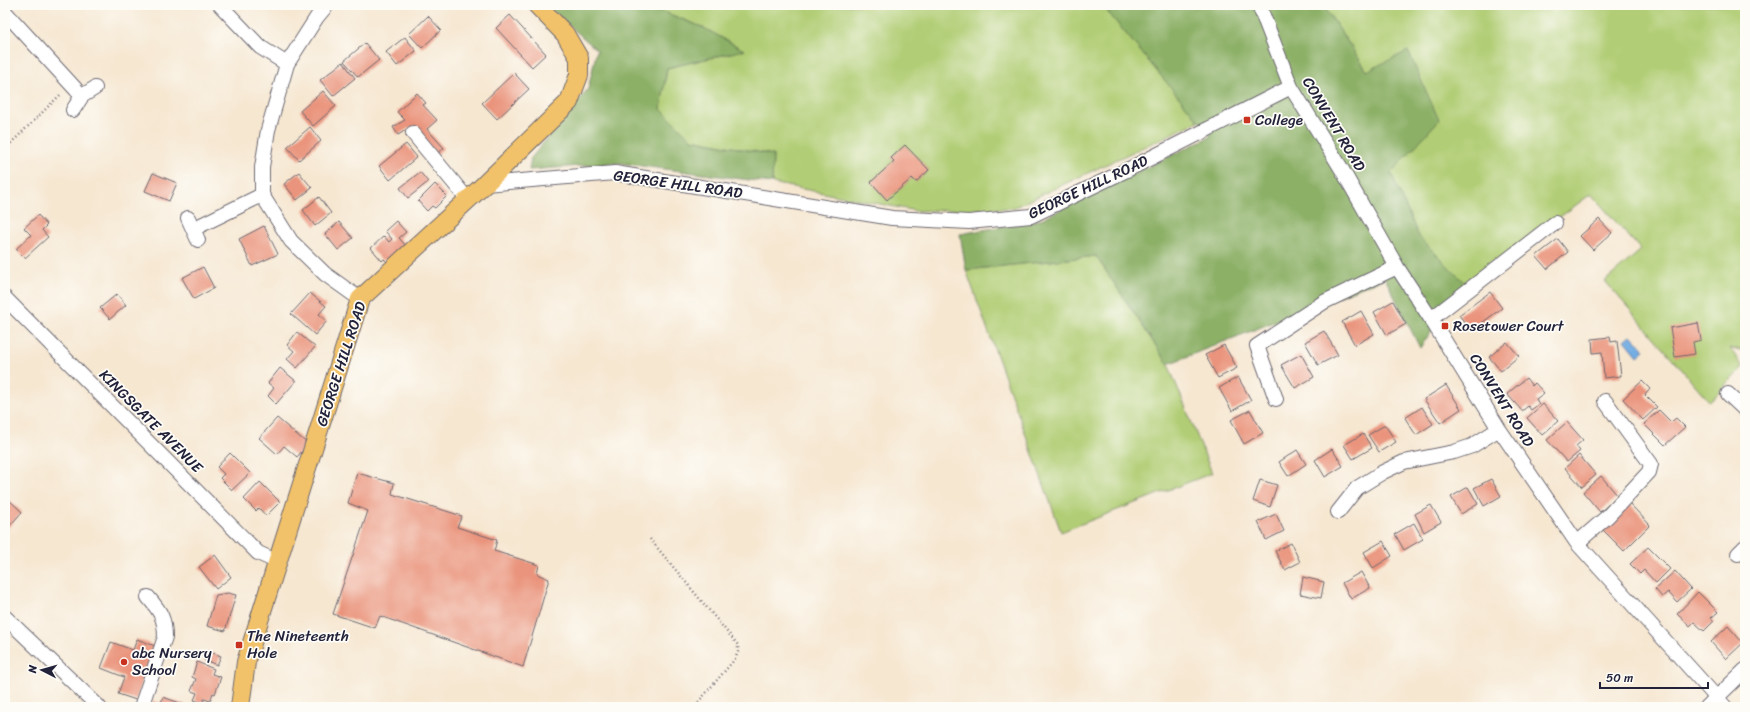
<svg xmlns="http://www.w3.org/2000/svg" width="1750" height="712" font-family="Sriracha,sans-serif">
	<rect width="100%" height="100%" fill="#fdfcf7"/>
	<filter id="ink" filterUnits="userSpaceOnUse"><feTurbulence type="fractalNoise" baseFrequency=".025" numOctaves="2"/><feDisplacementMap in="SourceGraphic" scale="8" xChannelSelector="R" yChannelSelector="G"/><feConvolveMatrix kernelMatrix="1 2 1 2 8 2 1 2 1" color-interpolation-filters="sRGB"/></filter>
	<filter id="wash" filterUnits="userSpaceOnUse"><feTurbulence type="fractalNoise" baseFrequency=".012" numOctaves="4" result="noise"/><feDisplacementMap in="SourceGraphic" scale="16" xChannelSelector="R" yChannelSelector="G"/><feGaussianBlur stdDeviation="0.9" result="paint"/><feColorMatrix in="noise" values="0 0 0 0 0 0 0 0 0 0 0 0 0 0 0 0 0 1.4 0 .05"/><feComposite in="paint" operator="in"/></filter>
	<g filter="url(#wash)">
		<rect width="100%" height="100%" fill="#f6e7d1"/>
		<!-- green -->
		<path fill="#b1cd74" stroke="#6a7858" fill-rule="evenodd" d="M646,5H1102L1199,121L1013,208L916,211L772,183L773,155L691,139L661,109L667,68L743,50L702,27ZM905,145L929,170L916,182L912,178L887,200L871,182L894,161L891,158Z
			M1323,5H1745V351L1730,348L1743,367L1710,402L1605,281L1641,250L1591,194L1437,308L1407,274L1367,71Z
			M1096,256L1168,364L1212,473L1061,532L966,270Z"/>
		<!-- forest -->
		<path fill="#8cb066" stroke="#576950" d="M546,5H646L702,27L744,50L667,68L661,109L691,139L773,155L772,183L619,163L529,170L531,158L588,89L597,50Z
			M1102,5H1323L1367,71L1408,51L1439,120L1391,173L1419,237L1464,282L1420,348L1385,278L1168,364L1096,256L966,270L960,234L1039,220L1211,136Z"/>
		<!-- water -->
		<path fill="#72ade3" stroke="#4a688f" d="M1631,335L1645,350L1638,356L1625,340Z"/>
		<g id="blocks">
			<!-- building -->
			<path fill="#ea947d" d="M510,15L546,54L532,67L496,28Z
				M428,16L441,30L422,48L409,34Z
				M405,37L416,51L397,66L386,52Z
				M365,43L379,60L358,77L344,61Z
				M343,62L355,78L333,96L320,80Z
				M514,73L529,89L497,119L482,103Z
				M323,91L336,106L313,126L300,111Z
				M417,93L426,103L423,105L437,120L427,129L444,148L436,155L411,127L398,135L393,127L405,120L397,112Z
				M310,127L321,141L299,160L287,147Z
				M406,144L417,157L390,180L379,166Z
				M905,145L929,170L916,182L912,178L887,200L871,182L894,161L891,158Z
				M299,172L312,188L297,200L284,184Z
				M420,172L428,182L408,198L400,188Z
				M153,173L177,183L169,201L145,191Z
				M435,184L447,196L435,208L432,206L427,211L418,201Z
				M319,197L331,213L315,226L303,210Z
				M38,215L47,225L42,230L48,237L25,258L16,249L31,235L24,228Z
				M1599,219L1612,233L1593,250L1580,236Z
				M396,221L406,232L399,238L407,247L388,263L384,259L382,261L371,248L384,236L389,242L392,239L385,231Z
				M339,222L353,238L338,250L325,234Z
				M264,226L278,254L252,266L239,239Z
				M1558,239L1568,252L1547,269L1536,256Z
				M203,267L214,288L194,299L182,278Z
				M1490,292L1502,308L1471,331L1459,315Z
				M310,293L326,306L319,314L327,321L315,335L291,314Z
				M117,294L126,305L110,319L100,308Z
				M1393,301L1406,324L1387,335L1374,312Z
				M1361,311L1374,334L1355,345L1342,322Z
				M1698,323L1701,340L1693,342L1695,354L1675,357L1670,328Z
				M1324,331L1338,355L1318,365L1305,342Z
				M297,332L315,347L297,368L287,359L294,351L287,345Z
				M1610,337L1611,342L1617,341L1621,376L1604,378L1602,352L1593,353L1592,339Z
				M1507,342L1519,356L1501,371L1489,357Z
				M1224,345L1237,368L1218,378L1205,355Z
				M1301,354L1314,377L1295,388L1281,365Z
				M280,368L296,381L276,404L268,396L274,388L268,383Z
				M1238,377L1251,400L1232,411L1219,388Z
				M1526,378L1532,386L1535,383L1544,393L1536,399L1539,404L1531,410L1528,406L1522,411L1507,394Z
				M1642,381L1650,389L1645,395L1657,407L1643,420L1623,399Z
				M1446,385L1461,409L1440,423L1424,399Z
				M1543,404L1558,421L1542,435L1527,418Z
				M1422,407L1433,424L1416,435L1405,418Z
				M1250,410L1263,433L1244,444L1231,420Z
				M1659,410L1671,422L1676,418L1685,427L1665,445L1644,424Z
				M277,418L308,444L297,457L284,446L277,454L259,438Z
				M1567,422L1583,440L1576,446L1580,451L1567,462L1547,440Z
				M1385,425L1396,442L1379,452L1368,435Z
				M1363,434L1372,448L1353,459L1344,445Z
				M1332,449L1343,466L1325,477L1315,460Z
				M1297,450L1306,464L1288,476L1279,462Z
				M230,453L250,473L232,490L220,478L224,474L217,467Z
				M1579,455L1596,475L1582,487L1565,468Z
				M357,473L394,483L392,494L462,516L457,527L497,540L494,551L539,565L537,574L549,579L523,667L380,616L375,628L333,614L368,511L348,503Z
				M1601,476L1618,496L1600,512L1583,492Z
				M1491,479L1501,496L1484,506L1474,488Z
				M1260,480L1277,485L1270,507L1253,501Z
				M260,482L280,502L266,516L259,508L256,511L244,499Z
				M1468,487L1478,504L1461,514L1451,497Z
				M5,496L22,512L5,531Z
				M1629,503L1650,525L1624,551L1602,529Z
				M1431,505L1441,522L1424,532L1415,514Z
				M1276,514L1284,531L1266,540L1258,522Z
				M1414,523L1423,539L1404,550L1395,534Z
				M1383,541L1392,556L1373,568L1364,552Z
				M1291,543L1300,562L1285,570L1275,551Z
				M1648,547L1670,569L1656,583L1644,570L1640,574L1630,564Z
				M215,555L231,577L216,589L199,567Z
				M1675,571L1691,589L1677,602L1668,592L1662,597L1655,589Z
				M1361,572L1370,588L1351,599L1342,583Z
				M1303,577L1324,582L1321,598L1300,594Z
				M1698,592L1718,612L1711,618L1714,621L1704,631L1694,622L1690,626L1677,614Z
				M228,593L236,595L225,631L207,626L216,595Z
				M1728,626L1743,643L1726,659L1711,642Z
				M137,639L155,646L136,700L118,694L124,677L101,668L111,642L133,650Z
				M208,651L221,656L217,665L204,660Z
				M197,662L214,669L212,674L221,677L215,694L213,693L210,701L204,699L203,703L194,700L197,693L191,691L196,679L192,677Z
				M163,697L191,707H151L153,701L161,703Z"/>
		</g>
	</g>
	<g filter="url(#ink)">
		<use href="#blocks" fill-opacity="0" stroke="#6c6770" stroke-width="1"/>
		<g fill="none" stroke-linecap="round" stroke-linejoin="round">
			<defs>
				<path id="minor" d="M220,5L260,47L287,64
					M327,5L317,17L287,64L268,130L262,167V195L291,241L325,274L360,299
					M1259,5L1291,87L1341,168L1397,267L1431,319L1499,429L1577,543L1725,707
					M5,12L82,96
					M73,110L82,96L95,88
					M413,133L468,200
					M485,184L615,173L892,218L969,222L1031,216L1131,168L1291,87
					M188,218L198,240
					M193,229L262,195
					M5,298L258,553L278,562
					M1431,319L1555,223
					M1728,394L1745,410
					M1276,399L1257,346L1324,302L1397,267
					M1338,512L1357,488L1383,472L1404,462L1454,452L1472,446L1499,429
					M1577,543L1608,516L1649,472L1651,464L1605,401
					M1738,554L1745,547
					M5,617L99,707
					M141,707L165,637C165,618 160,611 148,597
					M1707,707L1745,670"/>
				<path id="major" d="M240,707L246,662L360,299L485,184L569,102L579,75V58L565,34L537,5"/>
			</defs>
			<!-- minor casing -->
			<use href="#minor" stroke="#6c6770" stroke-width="16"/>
			<!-- major casing -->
			<use href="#major" stroke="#6c6770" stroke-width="20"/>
			<!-- path -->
			<path stroke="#6c6770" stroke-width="2.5" stroke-dasharray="1 3" stroke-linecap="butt" d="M5,149L62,93
				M650,539L738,645V652L735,659L694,707"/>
			<!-- minor -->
			<use href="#minor" stroke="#fff" stroke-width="14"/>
			<!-- major -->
			<use href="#major" stroke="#f2c26a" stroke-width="18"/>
		</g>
	</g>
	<!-- markers -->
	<g fill="#c8321e" stroke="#fdfcf7" stroke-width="1.5">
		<rect x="1243" y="116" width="8" height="8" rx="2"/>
		<rect x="1441" y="322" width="8" height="8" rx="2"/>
		<rect x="235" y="641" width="8" height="8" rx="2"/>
		<circle cx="124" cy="662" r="4"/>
	</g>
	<g text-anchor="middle" stroke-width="3.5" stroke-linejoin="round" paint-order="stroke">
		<!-- poi labels -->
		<g font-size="15" fill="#22223b" stroke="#fdfcf7" text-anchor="start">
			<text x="1255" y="125">College</text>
			<text x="1453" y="331">Rosetower Court</text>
			<text x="247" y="641">The Nineteenth<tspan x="247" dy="17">Hole</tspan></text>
			<text x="132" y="658">abc Nursery<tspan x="132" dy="17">School</tspan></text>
		</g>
		<!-- street labels -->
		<g font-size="15" fill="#22223b" stroke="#fdfcf7">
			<text transform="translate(1334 124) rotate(59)" y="5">CONVENT ROAD</text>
			<text transform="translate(678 184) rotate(8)" y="5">GEORGE HILL ROAD</text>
			<text transform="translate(1088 187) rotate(-25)" y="5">GEORGE HILL ROAD</text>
			<text transform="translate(341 364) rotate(-72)" y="5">GEORGE HILL ROAD</text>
			<text transform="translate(1502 400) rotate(58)" y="5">CONVENT ROAD</text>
			<text transform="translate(151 421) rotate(45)" y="5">KINGSGATE AVENUE</text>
		</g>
	</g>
	<!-- margin -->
	<rect width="1750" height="712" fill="none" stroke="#fdfcf7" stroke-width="20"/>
	<!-- north arrow -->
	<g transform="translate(42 670) rotate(276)" stroke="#fdfcf7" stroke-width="3" paint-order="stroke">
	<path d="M0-3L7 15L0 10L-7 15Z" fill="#22223b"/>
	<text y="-6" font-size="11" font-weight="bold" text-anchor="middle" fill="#22223b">N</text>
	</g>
	<!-- scale -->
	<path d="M1600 682v6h108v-6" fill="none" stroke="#22223b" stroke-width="2"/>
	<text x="1606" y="682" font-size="12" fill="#22223b" stroke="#fdfcf7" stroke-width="3" paint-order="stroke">50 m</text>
</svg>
